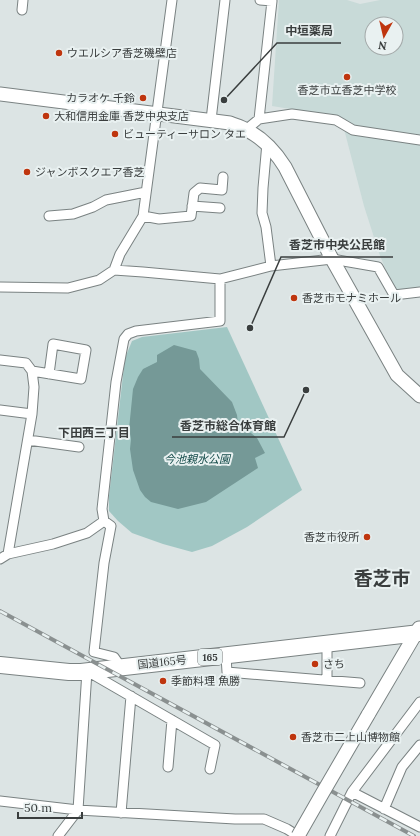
<svg xmlns="http://www.w3.org/2000/svg" width="420" height="836" font-family="Lora,'Noto Sans JP',serif">
	<rect width="100%" height="100%" fill="#dce4e4"/>
	<!-- built -->
	<path fill="#c8dad8" fill-rule="evenodd" d="M279,0H347L360,4L380,0H420V136L352,125L333,116L272,106ZM372,24H396V48H372Z
		M344,129L420,144V289L395,293L379,253L364,206Z"/>
	<!-- green -->
	<path fill="#a1c7c4" d="M227,327L302,490L247,527L212,546L192,552L163,544L132,533L118,521L109,511V496L125,358L132,341L142,337Z"/>
	<!-- water -->
	<path fill="#759997" d="M174,345L196,351L199,359L200,369L232,402L237,415L238,424L242,430L251,433L257,438L265,453L255,458L258,468L206,502L178,509L151,502L145,497L140,490L133,470L130,449L131,439L129,429L133,389L138,377L143,369L157,362V355Z"/>
	<g fill="none" stroke-linecap="round" stroke-linejoin="round">
		<defs>
			<path id="street" d="M22,10L23,0
				M259,119L272,1L260,0
				M211,120L225,0
				M247,129L259,119L292,114L336,120L353,130L420,140
				M267,143L263,188L262,213L266,227L271,266
				M192,206L220,208
				M49,216L73,214L93,207L106,200L146,192
				M143,216L159,219L191,216L194,193L200,188L222,190L223,177
				M114,270L120,254L143,216L172,0
				M0,287L68,288L99,280L114,270L143,272L220,279L271,266L332,259L378,267L394,295L420,292
				M0,360L26,363L32,371L34,387L32,414L8,554
				M32,371L81,379L86,350L53,344L49,374
				M0,410L32,414
				M28,440L79,447
				M104,521L102,509L116,382L124,339L128,334L136,331L220,321V279
				M0,559L8,554L53,544L87,533L104,521L111,526L104,563L94,652L114,657L121,667
				M226,656L227,672L360,683
				M327,680V644
				M420,702L352,792L420,827
				M168,767L172,720
				M0,801L78,810L235,819H264L287,829L298,836
				M384,809L402,767L420,745
				M121,813L131,696
				M58,836L78,810L87,671L215,745L210,769
				M330,836L352,792"/>
			<path id="secondary" d="M0,94L230,123C235,125 242,127 247,130C264,139 275,151 285,167L332,259L397,375L420,396
				M368,715L419,628"/>
			<path id="highway" d="M0,665L69,672H81L420,633"/>
		</defs>
		<!-- street casing -->
		<use href="#street" stroke="#7a8282" stroke-width="11"/>
		<!-- secondary casing -->
		<use href="#secondary" stroke="#7a8282" stroke-width="15"/>
		<!-- highway casing -->
		<use href="#highway" stroke="#7a8282" stroke-width="18"/>
		<!-- street -->
		<use href="#street" stroke="#fff" stroke-width="9"/>
		<!-- secondary -->
		<use href="#secondary" stroke="#fff" stroke-width="13"/>
		<!-- highway -->
		<use href="#highway" stroke="#fff" stroke-width="16"/>
		<defs>
			<path id="rail" d="M0,611L414,836"/>
		</defs>
		<!-- rail casing -->
		<use href="#rail" stroke="#8a9090" stroke-width="4"/>
		<!-- rail -->
		<use href="#rail" stroke="#e9f1f1" stroke-width="2.5" stroke-dasharray="8" stroke-linecap="butt"/>
		<defs>
			<path id="secondary-bridge" d="M298,836L322,794L368,715"/>
		</defs>
		<!-- secondary-bridge casing -->
		<use href="#secondary-bridge" stroke="#7a8282" stroke-width="15" stroke-linecap="butt"/>
		<!-- secondary-bridge -->
		<use href="#secondary-bridge" stroke="#fff" stroke-width="13"/>
	</g>
	<!-- markers -->
	<g fill="#bf350e" stroke="#e9f1f1" stroke-width="1.5">
		<circle cx="59" cy="53" r="4"/>
		<circle cx="347" cy="77" r="4"/>
		<circle cx="143" cy="98" r="4"/>
		<circle cx="46" cy="116" r="4"/>
		<circle cx="115" cy="134" r="4"/>
		<circle cx="27" cy="172" r="4"/>
		<circle cx="294" cy="298" r="4"/>
		<circle cx="367" cy="537" r="4"/>
		<circle cx="315" cy="664" r="4"/>
		<circle cx="163" cy="681" r="4"/>
		<circle cx="293" cy="737" r="4"/>
	</g>
	<g text-anchor="middle" stroke-width="4" stroke-linejoin="round" paint-order="stroke">
		<!-- shield labels -->
		<rect fill="#e9f1f1" stroke="#6e7474" stroke-width="1" x="198" y="649" width="24" height="16" rx="3"/>
		<g font-size="10" font-weight="bold" fill="#3a3e3e">
			<text x="210" y="661">165</text>
		</g>
		<!-- poi labels -->
		<g font-size="11" fill="#3a3e3e" stroke="#e9f1f1" text-anchor="start">
			<text x="67" y="57">ウエルシア香芝磯壁店</text>
			<text x="347" y="94" text-anchor="middle">香芝市立香芝中学校</text>
			<text x="135" y="102" text-anchor="end">カラオケ 千鈴</text>
			<text x="54" y="120">大和信用金庫 香芝中央支店</text>
			<text x="123" y="138">ビューティーサロン タエ</text>
			<text x="35" y="176">ジャンボスクエア香芝</text>
			<text x="302" y="302">香芝市モナミホール</text>
			<text x="359" y="541" text-anchor="end">香芝市役所</text>
			<text x="323" y="668">さち</text>
			<text x="171" y="685">季節料理 魚勝</text>
			<text x="301" y="741">香芝市二上山博物館</text>
		</g>
		<!-- park labels -->
		<g font-size="11" font-style="italic" fill="#124a48" stroke="#e9f1f1">
			<text x="197" y="463">今池親水公園</text>
		</g>
		<!-- street labels -->
		<g font-size="11" fill="#3a3e3e" stroke="#e9f1f1">
			<text transform="translate(162 662) rotate(-6)" y="4">国道165号</text>
		</g>
		<!-- neighbourhood labels -->
		<g font-size="12" font-weight="bold" fill="#3a3e3e" stroke="#e9f1f1">
			<text x="94" y="437">下田西三丁目</text>
		</g>
		<!-- town labels -->
		<g font-size="19" font-weight="bold" fill="#3a3e3e" stroke="#e9f1f1">
			<text x="382" y="585">香芝市</text>
		</g>
	</g>
	<!-- callouts -->
	<path fill="none" stroke="#3a3e3e" stroke-width="1.5" d="M224 100L277 43H341M250 328L281 257H393M306 390L284 437H172"/>
	<g fill="#3a3e3e" stroke="#e9f1f1" stroke-width="1.5">
		<circle cx="224" cy="100" r="4"/>
		<circle cx="250" cy="328" r="4"/>
		<circle cx="306" cy="390" r="4"/>
	</g>
	<g font-size="12" text-anchor="middle" font-weight="bold" fill="#3a3e3e" stroke="#e9f1f1" stroke-width="4" stroke-linejoin="round" paint-order="stroke">
		<text x="309" y="35">中垣薬局</text>
		<text x="337" y="249">香芝市中央公民館</text>
		<text x="228" y="430">香芝市総合体育館</text>
	</g>
	<!-- north arrow -->
	<g transform="translate(384 36) rotate(188)"><circle r="19" fill="#e9f1f1" stroke="#a3a9a9"/>
	<path d="M0-3L7 15L0 10L-7 15Z" fill="#bf350e"/>
	<text y="-6" font-size="11" font-weight="bold" text-anchor="middle" fill="#3a3e3e">N</text>
	</g>
	<!-- scale -->
	<path d="M18 812v6h64v-6" fill="none" stroke="#3a3e3e" stroke-width="2"/>
	<text x="24" y="812" font-size="12" fill="#3a3e3e" stroke="#e9f1f1" stroke-width="3" paint-order="stroke">50 m</text>
</svg>
